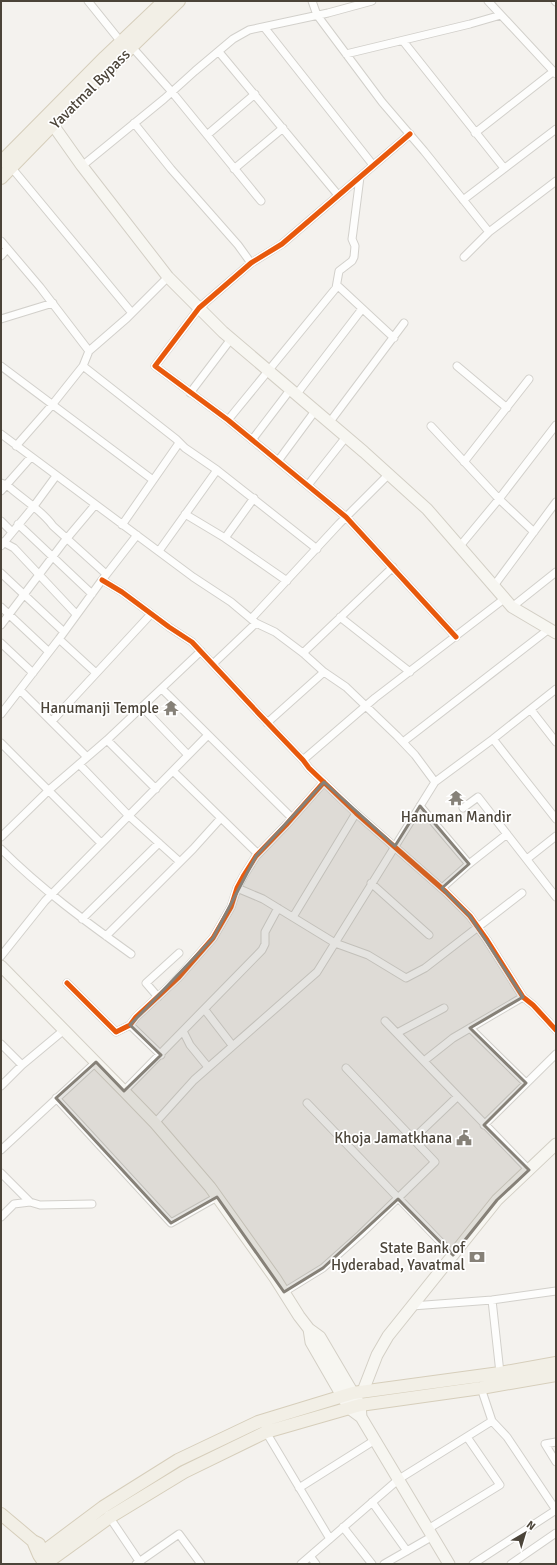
<svg xmlns="http://www.w3.org/2000/svg" width="557" height="1565" font-family="Signika,sans-serif">
	<rect width="100%" height="100%" fill="#f4f2ee"/>
	<g fill="none" stroke-linecap="round" stroke-linejoin="round">
		<defs>
			<path id="street" d="M88,1L121,42
				M312,1L317,15L382,102L424,151L489,232
				M488,1L556,74
				M555,1L556,2
				M264,27L373,165
				M403,41L504,168
				M132,47L172,92L261,201
				M219,52L338,195
				M346,54L470,24L501,15
				M134,123L171,169L238,245L251,263
				M475,133L554,71
				M410,134L282,244L251,263L199,308L155,366L228,420L346,517L456,637
				M207,135L255,94
				M82,166L164,99L195,71L233,39L249,30L328,13L372,1
				M11,167L132,313
				M234,169L283,128
				M463,200L556,129
				M1,241L40,287L89,351
				M1,256L7,249
				M464,257L489,232L556,181
				M337,285L394,338
				M1,319L53,303
				M1,366L153,480
				M83,366L176,439L185,448L217,470L317,549
				M457,366L507,408
				M190,393L231,339
				M296,395L362,309
				M228,420L336,288L339,271L352,261L354,257L355,246L352,239L353,232L360,177
				M329,423L404,323
				M431,426L499,499L534,532
				M1,434L193,577L231,602L256,623L275,632L303,653L324,672L346,687L397,736L415,755L435,782
				M252,440L290,390
				M16,446L52,405L83,366L89,351L127,318L168,277
				M278,461L315,411
				M464,462L529,379
				M1,483L7,485C22,499 41,509 53,526L106,574
				M308,485L346,437
				M1,491L31,457
				M185,514L225,538L287,581
				M1,521L12,532
				M18,524L92,594
				M122,525L179,443
				M225,538L254,498
				M3,542L14,548L76,614
				M1,546L34,506L56,476
				M460,546L499,499L556,425
				M159,551L217,470
				M1,573L64,632
				M102,580L122,592L169,627L192,642L260,715L303,760L309,768L356,813L446,892L470,916L487,940L523,997L533,1005L556,1030
				M493,587L556,502
				M1,607L49,652
				M512,607L556,572
				M340,617L410,672
				M251,619L339,524L388,475
				M1,625L63,543L95,505
				M59,639L96,673
				M1,643L33,673
				M303,653L393,567
				M213,664L256,623
				M162,689L292,818
				M20,690L87,757
				M142,707L188,755
				M531,710L556,742
				M1,714L59,639L102,580L137,535
				M52,721L151,614
				M267,723L324,672
				M493,739L556,819
				M107,740L156,789
				M403,742L549,629
				M1,743L101,843
				M303,760L375,698L504,599
				M79,764L129,816L180,862
				M173,771L258,854
				M420,806L469,864
				M463,808L478,797L556,897
				M1,837L49,790L107,740L201,651
				M1,849C41,889 85,921 131,954
				M527,859L556,836
				M371,883L429,935
				M237,888L263,899L335,943L368,955L406,978L425,968L522,893
				M442,888L469,864L507,834
				M293,917L356,813
				M82,919L159,843
				M106,936L193,849L221,818
				M1,956L45,901L208,735
				M67,983L116,1032L130,1025L136,1017L178,978L213,938L231,907L237,888L244,875L256,856L286,825L324,782
				M158,997L146,983L179,953
				M205,1010L232,1045
				M385,1021L529,1170
				M130,1025L161,1055
				M470,1028L526,1083
				M183,1031L190,1045L208,1067
				M397,1033L444,1008
				M1,1044L22,1065
				M424,1061L453,1038L523,997
				M1,1086L22,1065L64,1030
				M124,1091L262,950L265,944V932L278,908
				M56,1098L171,1223L217,1197
				M307,1103L453,1255
				M155,1123L194,1080L317,972L435,782L493,739L556,689
				M484,1125L556,1054
				M413,1139L457,1097
				M1,1150L96,1062
				M1,1173L30,1202
				M1,1217L14,1204L30,1202L40,1205L92,1204
				M284,1292L323,1268L360,1235L435,1162L346,1068
				M492,1300L500,1373
				M412,1306L492,1300L556,1291
				M481,1388L492,1421L507,1437L556,1510
				M266,1432L330,1539
				M556,1442L545,1444L556,1462
				M299,1488L375,1440
				M372,1502L407,1551
				M108,1515L139,1561
				M343,1527L372,1564
				M428,1529L500,1485L467,1437
				M310,1556L316,1564
				M136,1564L179,1534L201,1564
				M301,1564L399,1479L492,1421
				M384,1564L433,1536
				M473,1564L556,1510
				M511,1564L556,1533"/>
			<path id="secondary" d="M53,125L82,166L168,277L223,332L364,452L427,509L512,607L556,633
				M1,966L124,1091L155,1123L210,1187L275,1278L299,1316L309,1329L320,1337L360,1405L361,1417
				M309,1329L311,1342L349,1408L361,1417L449,1564
				M363,1391L377,1355L388,1336L497,1200L556,1144"/>
			<path id="primary" d="M1,162L105,57L164,1
				M1,178L80,97L179,1
				M1,1514L33,1541L39,1544
				M33,1541L39,1555L45,1564L110,1517L184,1472L266,1432L360,1405L481,1388L556,1375
				M39,1555L103,1507L178,1460L258,1422L353,1393L500,1373L556,1363"/>
		</defs>
		<!-- street casing -->
		<use href="#street" stroke="#d2d0cb" stroke-width="9"/>
		<!-- secondary casing -->
		<use href="#secondary" stroke="#d3cfc5" stroke-width="13"/>
		<!-- primary casing -->
		<use href="#primary" stroke="#d6cebb" stroke-width="14"/>
		<!-- street -->
		<use href="#street" stroke="#fdfdfc" stroke-width="7"/>
		<!-- secondary -->
		<use href="#secondary" stroke="#f7f6f1" stroke-width="11"/>
		<!-- primary -->
		<use href="#primary" stroke="#f2efe6" stroke-width="12"/>
		<defs>
			<path id="cycleway" d="M410,134L282,244L251,263L199,308L155,366L228,420L346,517L456,637
				M102,580L122,592L169,627L192,642L260,715L303,760L309,768L356,813L446,892L470,916L487,940L523,997L533,1005L556,1030
				M67,983L116,1032L130,1025L136,1017L178,978L213,938L231,907L237,888L244,875L256,856L286,825L324,782"/>
		</defs>
		<!-- cycleway casing -->
		<use href="#cycleway" stroke="#fff" stroke-width="8"/>
		<!-- cycleway -->
		<use href="#cycleway" stroke="#e8590c" stroke-width="5"/>
	</g>
	<!-- marked area -->
	<path fill="#868178" fill-opacity="0.2" stroke="#868178" stroke-width="3" stroke-linejoin="round" d="M324,782L395,846L420,806L469,864L442,888L470,916L523,997L470,1028L526,1083L484,1125L529,1170L497,1200L453,1255L398,1199L323,1268L284,1292L217,1197L171,1223L56,1098L96,1062L124,1091L161,1055L130,1025L213,938L256,856Z"/>
	<!-- icons -->
	<defs>
		<symbol id="temple-bare" viewBox="-9 -9 18 18"><path d="M0-6L5-2H3V0L6.5 2.5H4V6H1.5V3h-3V6H-4V2.5H-6.5L-3 0V-2H-5Z" fill="#868178" stroke="#fff" stroke-width="2.5" paint-order="stroke"/></symbol>
		<symbol id="civic-bare" viewBox="-9 -9 18 18"><path d="M-.6-6.5H3V-4.5H.6V-3L4-1V1h2V6H-6V1h2V-1L-.6-3ZM-1.2 2.5V6h2.4V2.5Z" fill="#868178" stroke="#fff" stroke-width="2.5" paint-order="stroke"/></symbol>
		<symbol id="bank-bare" viewBox="-9 -9 18 18"><path d="M-6-4H6V4H-6ZM0-2.3a2.3 2.3 0 1 0 0 4.6a2.3 2.3 0 1 0 0-4.6Z" fill="#868178" stroke="#fff" stroke-width="2.5" paint-order="stroke"/></symbol>
	</defs>
	<g fill-rule="evenodd">
		<use href="#temple-bare" x="160" y="697" width="22" height="22"/>
		<use href="#temple-bare" x="445" y="787" width="22" height="22"/>
		<use href="#civic-bare" x="453" y="1127" width="22" height="22"/>
		<use href="#bank-bare" x="466" y="1246" width="22" height="22"/>
	</g>
	<g text-anchor="middle" stroke-width="3.5" stroke-linejoin="round" paint-order="stroke">
		<!-- street labels -->
		<g font-size="15" fill="#4b4439" stroke="#fff">
			<text transform="translate(90 89) rotate(-45)" y="5">Yavatmal Bypass</text>
		</g>
		<!-- poi labels -->
		<g font-size="15" fill="#4b4439" stroke="#fff" text-anchor="end">
			<text x="159" y="713">Hanumanji Temple</text>
			<text x="456" y="822" text-anchor="middle">Hanuman Mandir</text>
			<text x="452" y="1143">Khoja Jamatkhana</text>
			<text x="465" y="1253">State Bank of<tspan x="465" dy="17">Hyderabad, Yavatmal</tspan></text>
		</g>
	</g>
	<!-- border -->
	<rect width="557" height="1565" fill="none" stroke="#4b4439" stroke-width="4"/>
	<!-- north arrow -->
	<g transform="translate(525 1533) rotate(38)" stroke="#ffffff" stroke-width="3" paint-order="stroke">
	<path d="M0-3L7 15L0 10L-7 15Z" fill="#4b4439"/>
	<text y="-6" font-size="11" font-weight="bold" text-anchor="middle" fill="#4b4439">N</text>
	</g>
</svg>
